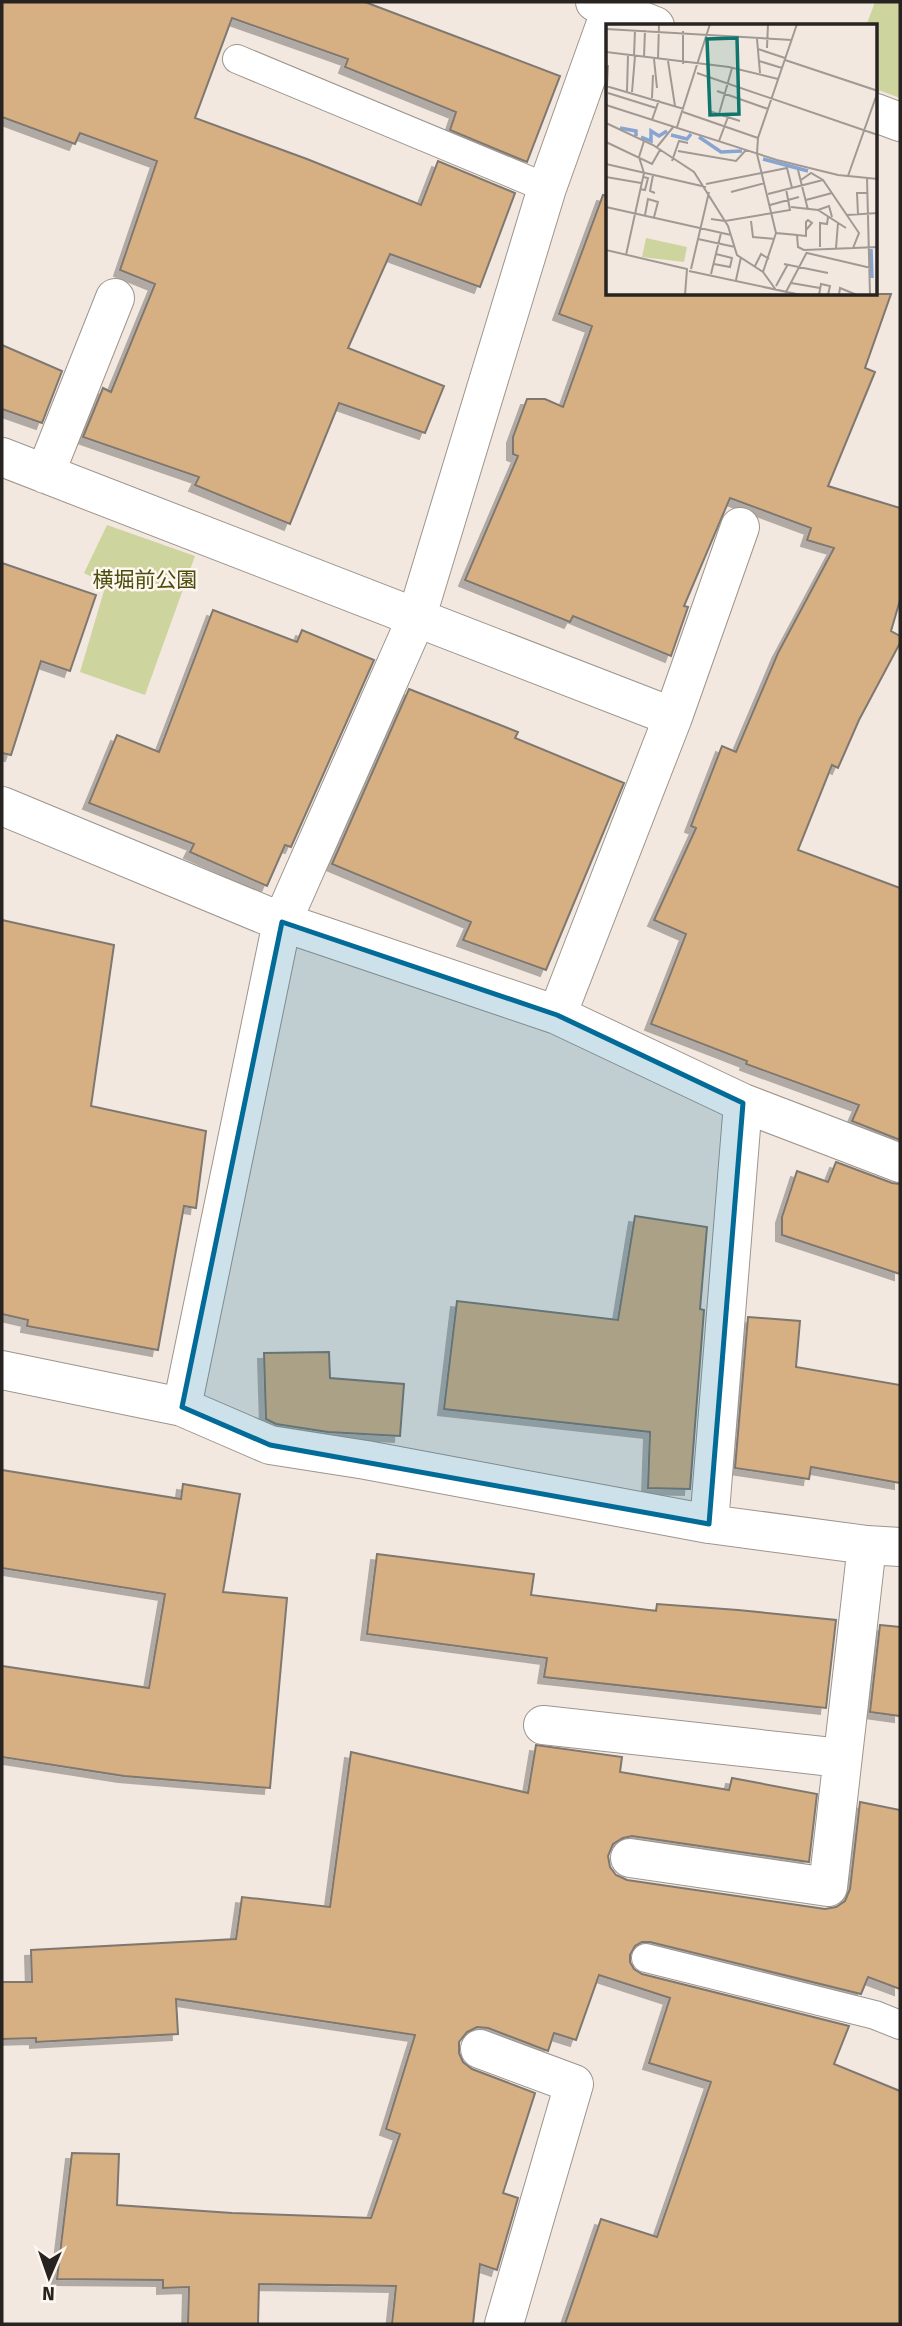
<svg xmlns="http://www.w3.org/2000/svg" width="902" height="2326" font-family="'Fira Sans','Noto Sans JP',sans-serif">
	<defs>
		<filter id="shadow"><feDropShadow dx="-6" dy="6" stdDeviation="0" flood-color="#0004"/></filter>
	</defs>
	<rect width="100%" height="100%" fill="#f2e8e0"/>
	<!-- green -->
	<path fill="#ced49e" d="M875,2H900V98L876,89V26H866Z
		M107,525L195,556L145,695L80,672L106,584L84,573Z"/>
	<!-- building -->
	<path fill="#d6af83" stroke="#7f7870" stroke-width="2" filter="url(#shadow)" d="M2,2H365L560,76L527,162L450,130L456,112L345,67L348,59L232,18L195,118L307,159L421,205L438,161L515,193L480,287L390,254L348,348L444,386L425,433L339,403L290,524L195,485L199,477L83,437L103,388L111,392L155,284L120,270L157,161L80,133L75,144L2,117Z
		M603,195L608,196V294H891L865,368L875,372L828,486L900,508V600L891,631L900,636V643L859,720L838,768L832,765L798,850L900,888V1140L852,1121L859,1105L746,1064L747,1061L651,1024L686,934L654,920L696,828L691,826L722,746L736,752L778,653L834,548L807,540L811,528L730,498L684,606L688,607L671,656L573,616L570,622L465,580L518,456L513,454V437L527,399H545L563,407L592,326L559,314Z
		M2,345L62,371L42,423L2,409Z
		M2,563L96,595L70,671L41,661L11,755L2,753Z
		M213,610L297,642L302,630L374,660L291,847L285,845L267,886L190,852L194,844L89,803L117,735L159,752Z
		M409,689L518,732L515,738L624,783L546,970L463,940L471,922L332,864Z
		M2,920L114,945L91,1106L206,1131L196,1208L184,1206L158,1350L27,1326L28,1320L2,1314Z
		M836,1162L892,1183L900,1184V1274L782,1235V1217L797,1171L828,1182Z
		M635,1216L707,1227L700,1309L704,1310L690,1489L648,1488L650,1432L444,1409L457,1301L618,1320Z
		M748,1317L800,1321L796,1367L900,1385V1483L811,1467L809,1479L735,1468Z
		M329,1352L330,1378L404,1384L400,1436L328,1432L276,1424L266,1419L264,1353Z
		M2,1470L181,1499L183,1484L240,1494L223,1592L287,1598L270,1788L124,1776L2,1757V1666L149,1688L165,1594L2,1568Z
		M377,1554L534,1574L531,1595L656,1611L657,1604L738,1610L836,1620L826,1708L544,1677L547,1658L367,1634Z
		M880,1625L900,1627V1716L870,1712Z
		M536,1745L622,1757L620,1772L729,1790L732,1778L817,1794L809,1862L632,1836L623,1838L613,1844L608,1856L610,1867L616,1875L627,1880L825,1909L836,1907L845,1901L850,1889L860,1802L900,1810V1989L868,1977L861,1994L650,1942H642L635,1946L630,1955V1962L634,1969L642,1974L849,2026L834,2064L900,2091V2324H565L601,2219L657,2237L711,2082L649,2063L670,1998L599,1975L576,2040L554,2033L548,2051L488,2028L477,2027L467,2032L459,2042V2053L463,2062L472,2069L535,2093L503,2193L518,2198L497,2270L480,2264L473,2324H392L396,2286L259,2284L258,2324H188L189,2287L163,2288V2280L57,2279L72,2153L119,2154L117,2205L232,2213L371,2218L400,2134L386,2129L415,2035L176,1999L178,2034L36,2042V2038L2,2039V1982H32L31,1950L236,1939L242,1897L330,1907L351,1752L528,1793Z"/>
	<g fill="none" stroke-linecap="round" stroke-linejoin="round">
		<defs>
			<path id="service" d="M237,59L547,188
				M646,1958L875,2015L900,2025"/>
			<path id="minor" d="M595,2L655,26
				M876,113L900,122
				M2,457L673,717
				M45,474L115,298
				M2,806L282,922L557,1015L743,1103L900,1163
				M557,1015L673,717L740,527
				M2,1370L182,1407L270,1445L366,1460L709,1524L867,1545L900,1547
				M182,1407L282,922L416,619L547,188L611,9
				M709,1524L743,1103
				M543,1725L841,1758
				M630,1858L828,1887L867,1545
				M480,2049L574,2084L504,2324"/>
		</defs>
		<!-- service casing -->
		<use href="#service" stroke="#9d958d" stroke-width="30"/>
		<!-- minor casing -->
		<use href="#minor" stroke="#9d958d" stroke-width="40"/>
		<!-- service -->
		<use href="#service" stroke="#fff" stroke-width="28"/>
		<!-- minor -->
		<use href="#minor" stroke="#fff" stroke-width="38"/>
	</g>
	<!-- marked area -->
	<path fill="#026b98" fill-opacity="0.2" stroke="#026b98" stroke-width="5" stroke-linejoin="round" d="M282,922L557,1015L743,1103L709,1524L270,1445L182,1407Z"/>
	<g text-anchor="middle" stroke-width="5" stroke-linejoin="round" paint-order="stroke">
		<!-- park labels -->
		<g font-size="21" fill="#494e0d" stroke="#fef6ef">
			<text x="145" y="587">横堀前公園</text>
		</g>
	</g>
	<!-- overview -->
	<g transform="translate(606 24)">
		<rect width="271" height="271" fill="#f2e8e0"/>
		<path d="M40,214L81,223L78,238L36,233Z" fill="#ced49e"/>
		<path fill="none" stroke="#87a4d2" stroke-width="3.5" d="M14,104L30,107V112M65,111L81,115L85,110M35,113L45,117V107L53,112L61,107M93,113L115,128L136,127M157,135L202,147M265,225L266,254"/>
		<path fill="none" stroke="#a19993" stroke-width="2" d="M191,0L152,114L151,130L170,209L191,211L192,223L198,226L272,223M0,5L186,16M77,7V40M151,15L154,49M161,24L162,0M152,25L179,34M0,28L123,43L172,55M28,32L29,6M38,33L39,6M48,35L51,64M52,35L53,0M179,36L272,67L242,152M62,37L69,82M153,37L176,44M91,49L272,111M0,62L78,85M1,62L2,41M21,67L22,31M111,67L162,85M26,68L29,32M2,69L50,84M46,74L47,51M0,81L171,136L232,151L272,155M103,87L134,97M77,88L152,114M113,90L126,44M46,96L53,76M0,99L47,121L88,148L122,202L131,231L157,248L170,266M71,103L104,0M113,117L122,93M0,118L46,140L54,126M51,123L68,102M72,127L130,137L140,126M66,137L73,117L82,119M0,140L100,163M192,146L202,186M47,151L44,167L49,169M0,153L35,159M261,154L264,271M195,156L205,149L217,156L253,209L247,224M100,160L181,144L186,164M34,165L39,166L42,154L37,153M125,168L159,159M162,170L217,156M200,176L226,169M164,181L193,173M0,183L125,211M185,183L212,186L240,204M212,186L223,182L226,193M252,190L251,169H261M39,191L42,175L52,178L48,193M241,191L272,189M105,195L119,197L184,186L180,165M145,197L147,213L169,215M191,211L200,212V198L202,196L206,199L200,206M92,215L129,223M214,223V199L221,200L222,193M230,224L232,199M0,226L81,245L79,271M201,229L265,244M20,231L38,149L33,133L38,117M108,240L124,243L126,234L110,230M178,240L222,249M149,242L155,230L163,235M85,245L103,168M83,247L195,271M157,248L170,209M105,250L115,209M130,256L135,233M185,259L214,264M170,262L182,240M180,268L201,228M213,271L215,260L224,262L222,271M233,271L234,264L251,271"/>
		<path fill="#0f766e" fill-opacity="0.15" stroke="#0f766e" stroke-width="3.5" d="M131,14L133,90L104,91L101,15Z"/>
		<rect width="271" height="271" fill="none" stroke="#272320" stroke-width="3.5"/>
	</g>
	<!-- border -->
	<rect width="902" height="2326" fill="none" stroke="#272320" stroke-width="7"/>
	<!-- north arrow -->
	<g transform="translate(49 2277) rotate(182)" stroke="#fef6ef" stroke-width="5" paint-order="stroke">
	<path d="M0-5L12 26L0 18L-12 26Z" fill="#272320"/>
	<text y="-10" font-size="19" font-weight="bold" text-anchor="middle" fill="#272320">N</text>
	</g>
</svg>
